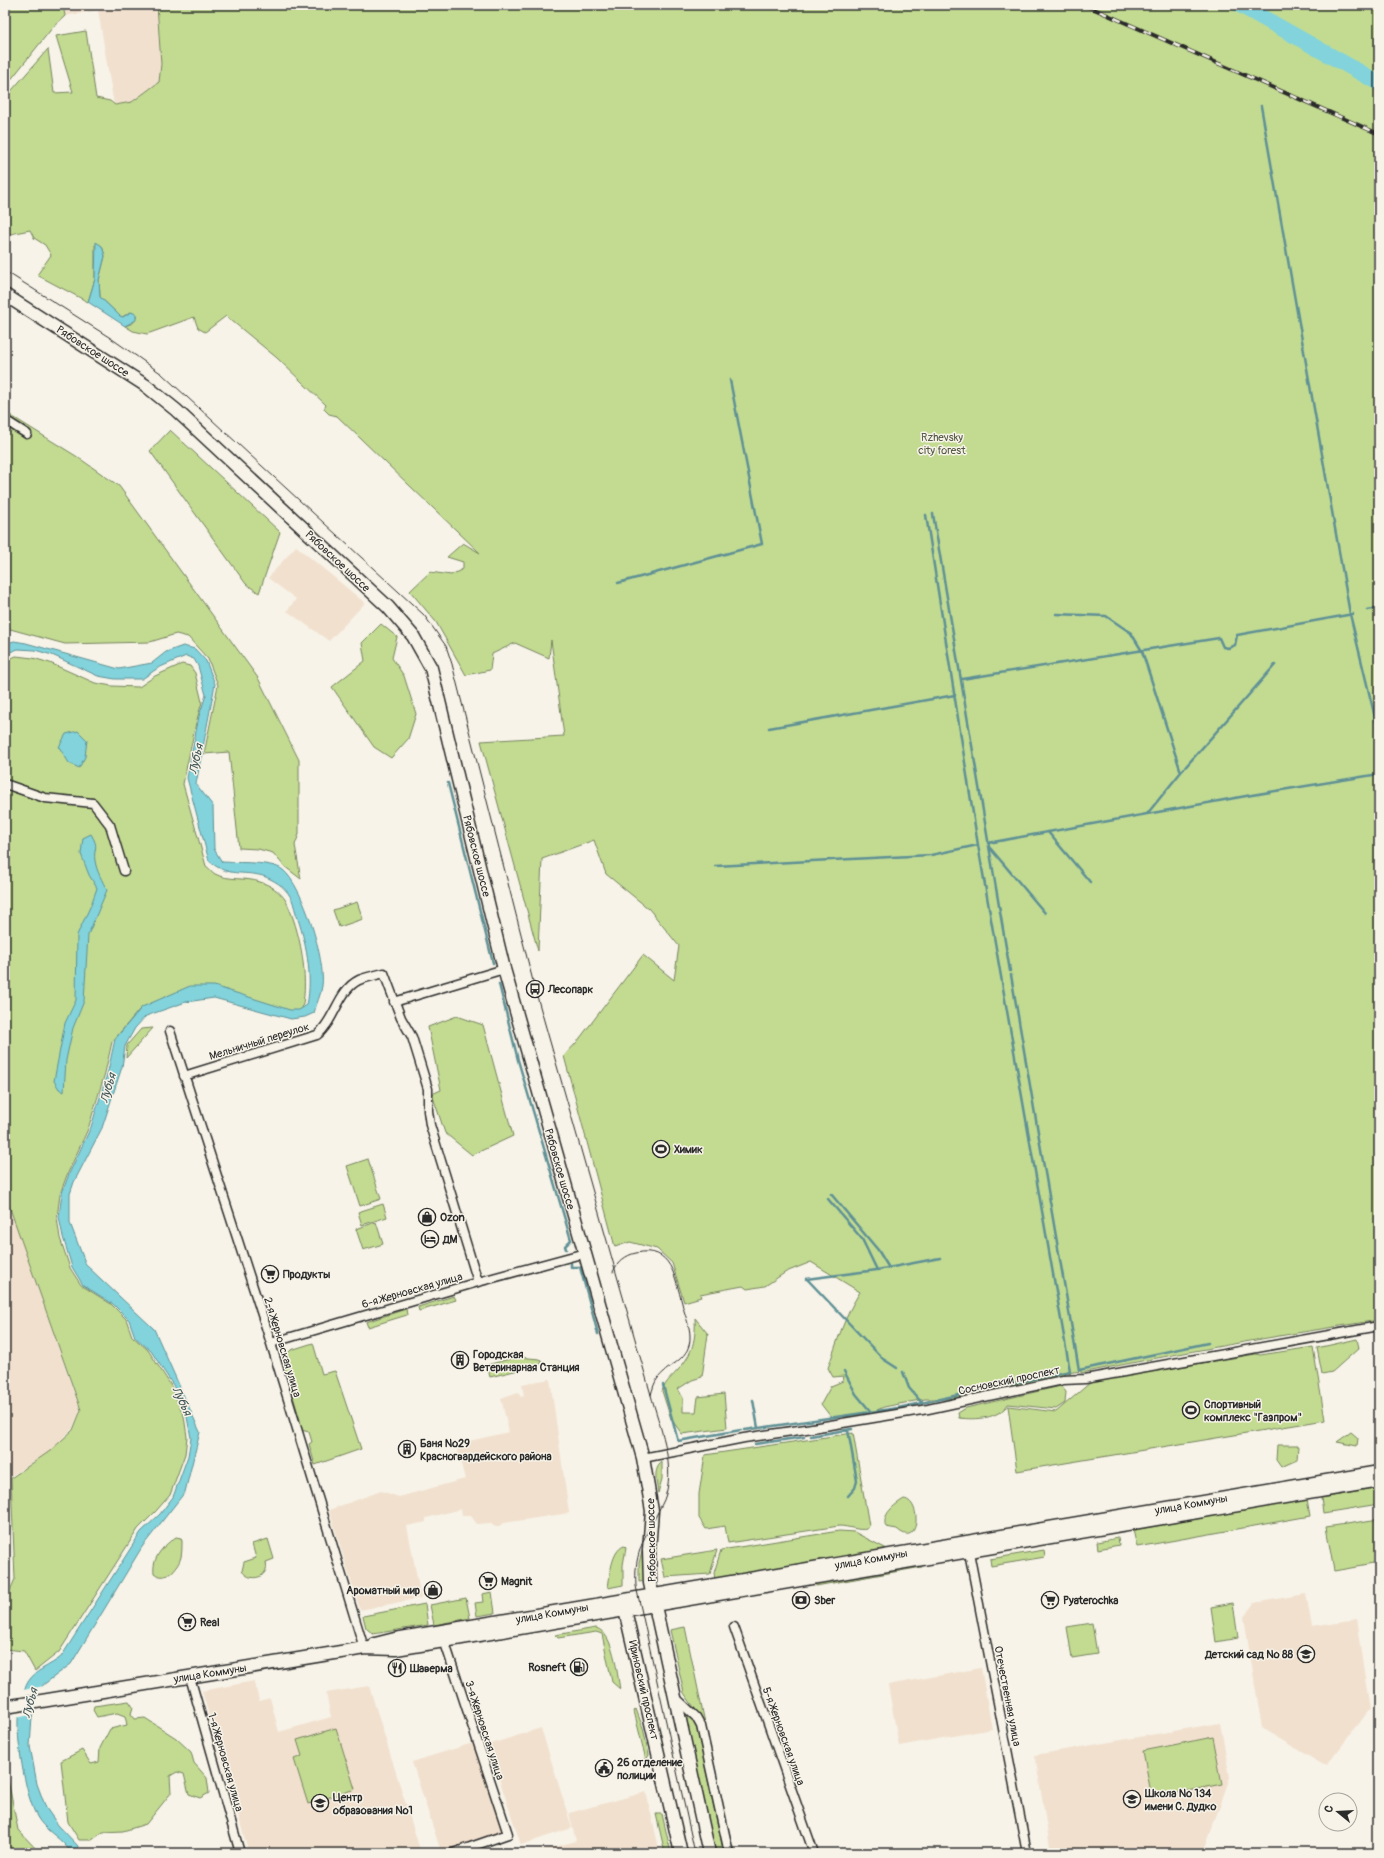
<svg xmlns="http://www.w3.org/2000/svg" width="1384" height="1858" font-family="Pangolin,sans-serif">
	<rect width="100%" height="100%" fill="#f7f3e8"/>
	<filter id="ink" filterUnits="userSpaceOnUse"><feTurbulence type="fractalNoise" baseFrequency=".025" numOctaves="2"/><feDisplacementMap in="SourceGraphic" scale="8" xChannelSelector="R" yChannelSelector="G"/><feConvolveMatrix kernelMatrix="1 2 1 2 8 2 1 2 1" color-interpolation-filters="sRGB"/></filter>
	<g filter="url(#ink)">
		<!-- built -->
		<path fill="#f1e0ce" d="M63,5H156L161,64L159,82L132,102L114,105L98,10L65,16Z
			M296,546L365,603L329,641L287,611L296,599L268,578Z
			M5,1186L7,1200L80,1410L72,1429L50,1451L10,1477L11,1508H5Z
			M550,1379L569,1513L504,1523L497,1527L491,1523L477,1524L471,1516H462L461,1509L426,1518V1522L407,1526L421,1598L360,1610L329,1510L381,1491L399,1497L465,1479L456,1444L509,1432L501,1398L518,1392L521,1397L524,1396L522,1384Z
			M1306,1594L1312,1627L1356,1620L1370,1709L1327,1766L1262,1728L1244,1617L1254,1603Z
			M981,1668L992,1729L899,1746L888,1685Z
			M254,1681L259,1701L270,1698L279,1732L331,1717L326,1693L369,1686L421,1853H249L202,1691Z
			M1220,1723L1230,1777L1203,1853H1051L1035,1755Z
			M541,1728L572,1828L521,1845L488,1745Z
			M473,1743L502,1831L441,1852L412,1762Z
			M646,1792L660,1853H533L576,1841L569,1813Z"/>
		<!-- green -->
		<path fill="#c2db91" stroke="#76835e" d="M5,5H63L65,16L53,27L5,87Z
			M157,5H1379V1320C1279,1335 1180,1353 1081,1373V1371L1067,1373L1055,1380L955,1399H925L884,1407L863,1416L831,1417L821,1404L831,1386L843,1381L844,1376L833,1377L828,1368C837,1342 845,1315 860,1292L811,1262L786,1272L765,1286L747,1289L743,1286L700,1294L701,1297L684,1302L672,1263L657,1249L630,1242L615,1247L564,1056L577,1042L643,955L674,980L679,946L649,909L606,874L594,840L542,859L538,951L481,741L564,736L551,640L549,658L515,643L492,654L490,670L466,675L436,622L410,591L430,572L451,575L463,569V562L447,557L463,543L480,553L337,416L329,414L324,409L326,405L277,358L226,316L205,332L198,328L194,317L147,334L133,331L125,326L133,323L137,316L131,312L122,317L120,316L100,297L99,280L105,256L102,246L95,245V279L88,302L37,275L51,255L45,245L34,238L30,230L5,235V98L48,49L54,93L73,92L56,36L86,31L96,98L110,101L115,105L132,102L159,82L161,64Z
			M5,412L76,456L119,486L258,678L299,760V834L295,845L301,879L284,866L273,853L258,849L239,848L229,752L204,754L218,685L208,659L188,637L176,634L150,642L65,644L10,629L5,630Z
			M170,430L280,532L259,593L246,584L150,451Z
			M381,624L397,637L392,658L404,676L416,714L408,739L391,758L374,747L332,687L365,661L362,643Z
			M16,656L33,658L50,663L95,683L112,686L139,687L155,676L182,664L190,666L195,673L202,702L196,723L183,784L206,866C209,868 212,872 215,874C228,881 246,877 260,882C270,885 280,891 286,901C300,930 309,977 302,1009L294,1013L210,989L152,1003L139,1010L112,1042L105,1073L88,1129L67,1175L60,1194L57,1218L60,1238L70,1268L81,1285L111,1304L126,1319L132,1336L148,1350L170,1384L184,1416L187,1437L185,1454L170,1495L156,1511L138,1529L59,1652L35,1671L24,1651L5,1649V1602L15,1579L11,1478L50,1451L73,1430L81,1410L7,1200L5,1181V661Z
			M357,902L363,919L339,927L333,910Z
			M457,1016L483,1025L513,1136L472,1155L445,1133L432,1094L441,1090L428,1027Z
			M153,1028L126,1058L127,1045L141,1029Z
			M368,1159L381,1199L360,1206L347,1166Z
			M383,1204L387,1217L362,1225L358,1212Z
			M376,1222L383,1244L363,1250L356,1229Z
			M454,1296L456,1300L419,1311L418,1307Z
			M406,1309L407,1315L368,1327L366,1322Z
			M695,1318L708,1334L702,1377L692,1380L678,1389L683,1398V1412H696L698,1397L724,1394L727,1428L682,1434L671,1419L662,1391C666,1381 672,1377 679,1369C693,1353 696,1339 695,1318Z
			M1357,1339L1359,1348L1332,1372L1322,1374L1317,1348Z
			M313,1343L322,1374L335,1371L361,1449L315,1465L309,1444L312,1442L309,1432L301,1430L299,1423L300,1420L282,1359L291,1350Z
			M1313,1347L1325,1420L1017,1471L1008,1406L1056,1412L1091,1382L1256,1354L1260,1355Z
			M517,1357L540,1359L542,1362L539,1365L490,1377L487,1365Z
			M1061,1386L1066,1392L1065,1403L1056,1409L1008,1404C999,1419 975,1420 959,1418L958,1413L966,1408Z
			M1351,1432L1358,1438L1357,1446L1337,1442Z
			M853,1433L867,1514L869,1526L867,1529C858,1531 849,1526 839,1526L728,1543L725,1526L706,1529L699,1518V1494L705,1455Z
			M1277,1445H1298L1297,1460L1281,1467L1276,1460Z
			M662,1462V1479L658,1493C657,1483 652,1470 662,1462Z
			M1379,1488V1504L1323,1513L1321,1498Z
			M904,1499C922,1501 920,1550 897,1529L886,1527C881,1515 894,1505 904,1499Z
			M1307,1499L1310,1516L1137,1547L1133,1530Z
			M1379,1519V1563L1334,1571L1326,1527Z
			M839,1531L854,1532L887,1549L715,1579L714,1573L721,1550Z
			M176,1537L181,1538L182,1541C182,1546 182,1552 181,1557C178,1568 166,1583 154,1573C152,1557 164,1545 176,1537Z
			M1118,1538L1119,1545L1098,1549L1097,1542Z
			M268,1539L274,1559L266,1562C270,1578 250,1583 242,1571L244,1562L256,1558L252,1544Z
			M644,1544L645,1581L639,1582V1563Z
			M624,1546L626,1548L623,1565V1585L608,1588C610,1576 611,1551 624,1546Z
			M717,1550L710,1574L665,1577L661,1559Z
			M1044,1550L1045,1557L991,1566L990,1559Z
			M922,1563V1567L816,1586L815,1582Z
			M492,1592L495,1613L477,1616L475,1603L483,1602L482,1594Z
			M466,1598L470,1618L434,1625L430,1605Z
			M1233,1603L1238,1638L1216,1642L1211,1607Z
			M425,1604L428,1625L373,1634L366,1628L363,1616Z
			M1092,1623L1097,1654L1072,1658L1067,1627Z
			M685,1627L705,1723L684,1693L670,1630Z
			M596,1628C614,1633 617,1674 620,1689L612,1682L602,1634L596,1632L558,1638L555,1635Z
			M129,1701L133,1707L131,1714L135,1719L145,1718L176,1738L191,1752L194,1763L207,1778L209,1793L200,1798L189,1794L184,1774L177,1772L170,1776L171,1793L146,1824L123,1831L103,1832L92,1840H79L68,1822L61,1761L82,1750L91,1764L99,1762L100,1748L110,1729L127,1725L125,1716L117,1713L97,1717L93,1710L94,1706Z
			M636,1709L643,1728L649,1755L646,1760L634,1711Z
			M687,1717L692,1719L697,1729L724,1853H714L685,1718Z
			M336,1728L355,1789L308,1804L294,1759L302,1756L297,1740Z
			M1213,1737L1222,1784L1152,1798L1143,1751Z
			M5,1765L18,1830L40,1853H5Z
			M656,1814H662L671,1853H665Z"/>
		<!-- water -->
		<path fill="#82d3dc" stroke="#5f9095" d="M96,242L102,246L105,256L99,280L100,297L120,316L123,317L131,312L136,314V320L125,326L88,302L95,279Z
			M14,641L26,643L119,669L152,663L166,652L183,646L195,649L206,661L215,684L196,784L213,806L214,849L222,862C237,863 272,861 283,870C303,886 326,961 322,986C321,995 316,1004 314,1013L305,1017L291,1019L214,998L186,1002L146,1016L135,1028L125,1046L122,1067L102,1128L74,1182L70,1194V1223L86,1265L154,1329L200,1432L185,1492L142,1547L71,1664L43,1685L32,1717L30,1746L37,1784L46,1808L58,1825L78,1846V1853H71C63,1839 48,1833 39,1820C26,1801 17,1744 18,1720C18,1713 24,1688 28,1682C35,1670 50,1666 61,1657L141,1532L160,1514L173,1497L188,1456L191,1438L187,1417L173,1385L151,1351L135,1337L129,1320L113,1304L83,1285L72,1267L63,1237L59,1217L62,1193L69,1174L91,1127L108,1071L115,1039L142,1007L190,986H214L290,1010H299L307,1005C313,975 306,942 296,913C294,907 293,900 290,896C284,886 274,880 263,876C241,870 229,878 209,861L187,778L199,716L206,695L198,666L194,659L186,656L158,668L142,679H115L98,676L52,655L35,650L18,649L5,654V644Z
			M78,731L87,740L85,757L79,768L69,763L59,747L66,734Z
			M91,834C100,849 93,847 95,861C97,872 102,880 107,890L88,935L84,1001L73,1028L66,1060L64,1092L59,1089L54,1081L65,1023L76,1000L77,935L91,905L97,888L89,875L81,854L83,838Z"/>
		<!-- pier -->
		<path fill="#f7f3e8" d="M44,1686L35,1714L16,1718L23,1690Z"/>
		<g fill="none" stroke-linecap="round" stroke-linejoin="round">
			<!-- stream -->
			<path stroke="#5f9095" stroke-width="2.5" d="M1261,106L1350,614L1379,734
				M933,514L1010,971
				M618,583L762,544L730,380
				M1367,610L1379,608
				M1056,614L1106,616L1131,633L1142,651L1181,772L1147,814
				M962,679L1219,638L1223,647L1228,648L1235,645L1237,635L1353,614
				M769,728L955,695
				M1181,772L1275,665
				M448,783L493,963
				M1048,832L1090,882
				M988,843L1246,796L1379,774
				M990,848L1045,913
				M715,866L931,855L978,845
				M1011,975L1079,1370L1208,1343
				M499,984L518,1060L571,1240L565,1246L566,1249
				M831,1194L878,1250L889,1268
				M828,1199L862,1239L877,1270
				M571,1263V1267H580L598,1334
				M806,1279L877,1270L940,1258
				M807,1279L883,1359L897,1368
				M844,1371L856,1394L871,1412
				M903,1372L909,1388L922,1403
				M663,1385L678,1441L741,1430
				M753,1400L758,1428
				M745,1430L898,1408L1070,1371L978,845L926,515
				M811,1436L852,1429
				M755,1444L804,1437
				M848,1496L855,1488L857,1481L848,1430"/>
			<!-- river -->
			<path stroke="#82d3dc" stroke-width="16" d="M1240,5L1379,83"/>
			<defs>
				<path id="street" d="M5,420L27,434
					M5,784L45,798L93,803L110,825L124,871
					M394,1002L504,969
					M170,1031L265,1324L364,1648
					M184,1076L317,1035C335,1021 338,990 359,980C367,977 376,975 384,973L401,1018L412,1037L428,1089V1111L430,1125L478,1282L271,1343
					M478,1282L585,1253
					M643,1458L744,1438L806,1429L928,1409L1063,1380L1085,1379L1379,1326
					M968,1547L1027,1853
					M734,1627L814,1853
					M443,1637L508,1834L453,1853
					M190,1677L240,1853
					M675,1697L696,1717L701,1726L729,1853"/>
				<path id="secondary" d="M5,295L145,385L176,410L388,607L413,636L431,668L504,969L643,1458L652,1511L649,1550L650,1583L709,1853
					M629,1603L625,1610L681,1853
					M375,1644L395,1639L1379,1472
					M5,1707L353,1650L364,1648L396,1649L444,1641L1379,1481"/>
			</defs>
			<!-- street casing -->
			<use href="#street" stroke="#2b2b2b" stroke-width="11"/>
			<!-- secondary casing -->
			<use href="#secondary" stroke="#2b2b2b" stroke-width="15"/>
			<!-- street -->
			<use href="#street" stroke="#f7f3e8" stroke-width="8"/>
			<!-- secondary -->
			<use href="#secondary" stroke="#f7f3e8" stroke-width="12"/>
			<!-- tram -->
			<path stroke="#2b2b2b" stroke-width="1" d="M5,271L112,339L162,374L424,615L446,646L452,664L535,989L651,1395C659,1425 675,1462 666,1494C664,1502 659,1509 656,1516C642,1541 634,1557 636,1586L695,1853
				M613,1272C617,1262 626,1255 636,1253C672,1245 675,1278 682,1303C684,1313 690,1326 690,1336C691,1359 670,1363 658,1378C654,1383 653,1388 651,1395"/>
			<defs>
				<path id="rail" d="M1085,5L1379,134"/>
			</defs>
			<!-- rail casing -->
			<use href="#rail" stroke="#2b2b2b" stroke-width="4"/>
			<!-- rail -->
			<use href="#rail" stroke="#f7f3e8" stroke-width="2.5" stroke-dasharray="8" stroke-linecap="butt"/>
		</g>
	</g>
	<!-- icons -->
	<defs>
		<symbol id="bus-ring" viewBox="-11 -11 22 22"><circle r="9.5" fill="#f7f3e8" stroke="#2b2b2b" stroke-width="1.5"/><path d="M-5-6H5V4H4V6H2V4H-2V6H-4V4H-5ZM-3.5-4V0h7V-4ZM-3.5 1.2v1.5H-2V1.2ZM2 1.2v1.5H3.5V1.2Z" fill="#2b2b2b"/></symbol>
		<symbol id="stadium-ring" viewBox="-11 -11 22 22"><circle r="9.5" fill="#f7f3e8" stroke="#2b2b2b" stroke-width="1.5"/><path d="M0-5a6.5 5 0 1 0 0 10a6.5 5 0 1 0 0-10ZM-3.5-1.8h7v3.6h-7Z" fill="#2b2b2b"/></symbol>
		<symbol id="shop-ring" viewBox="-11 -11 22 22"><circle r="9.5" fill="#f7f3e8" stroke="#2b2b2b" stroke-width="1.5"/><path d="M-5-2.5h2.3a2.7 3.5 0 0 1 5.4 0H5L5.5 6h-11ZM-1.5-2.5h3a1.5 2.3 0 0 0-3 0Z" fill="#2b2b2b"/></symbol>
		<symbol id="hotel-ring" viewBox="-11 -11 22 22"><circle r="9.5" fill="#f7f3e8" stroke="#2b2b2b" stroke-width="1.5"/><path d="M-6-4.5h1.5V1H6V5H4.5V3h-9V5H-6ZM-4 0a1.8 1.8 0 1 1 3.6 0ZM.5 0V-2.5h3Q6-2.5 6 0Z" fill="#2b2b2b"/></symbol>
		<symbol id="supermarket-ring" viewBox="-11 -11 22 22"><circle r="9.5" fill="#f7f3e8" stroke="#2b2b2b" stroke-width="1.5"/><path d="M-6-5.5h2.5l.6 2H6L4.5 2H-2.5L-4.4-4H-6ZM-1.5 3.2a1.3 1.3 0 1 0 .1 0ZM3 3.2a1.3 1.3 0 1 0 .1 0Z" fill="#2b2b2b"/></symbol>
		<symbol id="building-ring" viewBox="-11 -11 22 22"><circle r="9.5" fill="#f7f3e8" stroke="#2b2b2b" stroke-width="1.5"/><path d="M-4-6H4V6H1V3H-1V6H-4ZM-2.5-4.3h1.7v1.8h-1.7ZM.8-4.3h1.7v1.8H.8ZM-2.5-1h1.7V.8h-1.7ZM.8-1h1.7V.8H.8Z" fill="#2b2b2b"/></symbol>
		<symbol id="bank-ring" viewBox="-11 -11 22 22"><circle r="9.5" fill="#f7f3e8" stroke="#2b2b2b" stroke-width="1.5"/><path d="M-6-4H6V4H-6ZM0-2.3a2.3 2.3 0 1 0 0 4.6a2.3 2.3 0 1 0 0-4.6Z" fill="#2b2b2b"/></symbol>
		<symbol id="school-ring" viewBox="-11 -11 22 22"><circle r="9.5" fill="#f7f3e8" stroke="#2b2b2b" stroke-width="1.5"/><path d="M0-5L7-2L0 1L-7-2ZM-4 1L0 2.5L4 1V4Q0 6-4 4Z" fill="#2b2b2b"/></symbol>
		<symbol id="fuel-ring" viewBox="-11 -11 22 22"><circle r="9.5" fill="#f7f3e8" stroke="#2b2b2b" stroke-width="1.5"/><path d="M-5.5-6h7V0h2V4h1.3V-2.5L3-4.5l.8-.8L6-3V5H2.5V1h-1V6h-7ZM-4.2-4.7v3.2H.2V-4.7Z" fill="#2b2b2b"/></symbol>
		<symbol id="restaurant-ring" viewBox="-11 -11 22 22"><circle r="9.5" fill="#f7f3e8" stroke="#2b2b2b" stroke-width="1.5"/><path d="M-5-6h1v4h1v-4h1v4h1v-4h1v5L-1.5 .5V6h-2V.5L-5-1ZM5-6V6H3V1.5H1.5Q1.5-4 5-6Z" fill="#2b2b2b"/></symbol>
		<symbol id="civic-ring" viewBox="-11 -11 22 22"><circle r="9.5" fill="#f7f3e8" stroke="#2b2b2b" stroke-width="1.5"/><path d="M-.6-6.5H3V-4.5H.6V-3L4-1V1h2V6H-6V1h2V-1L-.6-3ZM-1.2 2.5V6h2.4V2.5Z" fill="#2b2b2b"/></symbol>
		<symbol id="university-ring" viewBox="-11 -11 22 22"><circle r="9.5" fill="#f7f3e8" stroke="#2b2b2b" stroke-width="1.5"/><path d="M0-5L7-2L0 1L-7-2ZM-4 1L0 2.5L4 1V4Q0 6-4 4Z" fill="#2b2b2b"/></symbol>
	</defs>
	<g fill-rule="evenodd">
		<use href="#bus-ring" x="525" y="979" width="20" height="20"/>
		<use href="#stadium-ring" x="651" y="1139" width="20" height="20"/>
		<use href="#shop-ring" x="417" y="1207" width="20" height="20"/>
		<use href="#hotel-ring" x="420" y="1229" width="20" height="20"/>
		<use href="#supermarket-ring" x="260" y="1264" width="20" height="20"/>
		<use href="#building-ring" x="450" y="1350" width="20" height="20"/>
		<use href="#stadium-ring" x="1181" y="1400" width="20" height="20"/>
		<use href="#building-ring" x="397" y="1439" width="20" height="20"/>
		<use href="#supermarket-ring" x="478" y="1571" width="20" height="20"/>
		<use href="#shop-ring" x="423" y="1580" width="20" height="20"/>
		<use href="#bank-ring" x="791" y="1590" width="20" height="20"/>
		<use href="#supermarket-ring" x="1040" y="1590" width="20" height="20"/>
		<use href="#supermarket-ring" x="177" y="1612" width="20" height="20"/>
		<use href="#school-ring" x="1296" y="1644" width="20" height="20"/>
		<use href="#fuel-ring" x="569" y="1657" width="20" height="20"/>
		<use href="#restaurant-ring" x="387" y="1658" width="20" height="20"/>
		<use href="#civic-ring" x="594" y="1758" width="20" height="20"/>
		<use href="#school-ring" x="1122" y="1789" width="20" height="20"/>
		<use href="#university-ring" x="310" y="1793" width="20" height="20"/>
	</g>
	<g text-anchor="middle" stroke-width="3" stroke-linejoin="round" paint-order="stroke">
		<!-- street labels -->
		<g font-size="11" fill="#2b2b2b" stroke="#f7f3e8">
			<text transform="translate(93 351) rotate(33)" y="4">Рябовское шоссе</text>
			<text transform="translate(338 561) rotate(43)" y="4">Рябовское шоссе</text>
			<text transform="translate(477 856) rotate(76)" y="4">Рябовское шоссе</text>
			<text transform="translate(259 1041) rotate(-17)" y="4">Мельничный переулок</text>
			<text transform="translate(560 1169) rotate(74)" y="4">Рябовское шоссе</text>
			<text transform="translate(412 1290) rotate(-16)" y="4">6-я Жерновская улица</text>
			<text transform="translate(283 1347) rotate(73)" y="4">2-я Жерновская улица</text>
			<text transform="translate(1009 1380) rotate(-12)" y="4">Сосновский проспект</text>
			<text transform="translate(1191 1504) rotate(-10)" y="4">улица Коммуны</text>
			<text transform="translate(651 1540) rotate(-91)" y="4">Рябовское шоссе</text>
			<text transform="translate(871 1559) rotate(-10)" y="4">улица Коммуны</text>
			<text transform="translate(552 1613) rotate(-10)" y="4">улица Коммуны</text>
			<text transform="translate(210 1673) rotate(-9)" y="4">улица Коммуны</text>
			<text transform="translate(644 1690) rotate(77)" y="4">Ириновский проспект</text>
			<text transform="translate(1008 1696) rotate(79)" y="4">Отечественная улица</text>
			<text transform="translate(485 1730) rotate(72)" y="4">3-я Жерновская улица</text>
			<text transform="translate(784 1736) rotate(70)" y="4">5-я Жерновская улица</text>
			<text transform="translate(226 1762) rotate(74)" y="4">1-я Жерновская улица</text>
		</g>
		<!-- park labels -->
		<g font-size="11" fill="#515744" stroke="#f7f3e8">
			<text x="942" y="441">Rzhevsky<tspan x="942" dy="13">city forest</tspan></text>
		</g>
		<!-- poi labels -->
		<g font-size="11" font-weight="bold" fill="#2b2b2b" stroke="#f7f3e8" text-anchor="start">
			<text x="548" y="993">Лесопарк</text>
			<text x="674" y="1153">Химик</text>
			<text x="440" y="1221">Ozon</text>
			<text x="443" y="1243">ДМ</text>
			<text x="283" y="1278">Продукты</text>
			<text x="473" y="1358">Городская<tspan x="473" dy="13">Ветеринарная Станция</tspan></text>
			<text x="1204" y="1408">Cпортивный<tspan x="1204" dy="13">комплекс "Газпром"</tspan></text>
			<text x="420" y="1447">Баня №29<tspan x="420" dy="13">Красногвардейского района</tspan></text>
			<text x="501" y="1585">Magnit</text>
			<text x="420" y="1594" text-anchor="end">Ароматный мир</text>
			<text x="814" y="1604">Sber</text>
			<text x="1063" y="1604">Pyaterochka</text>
			<text x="200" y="1626">Real</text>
			<text x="1293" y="1658" text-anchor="end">Детский сад № 88</text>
			<text x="566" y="1671" text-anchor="end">Rosneft</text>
			<text x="410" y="1672">Шаверма</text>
			<text x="617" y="1766">26 отделение<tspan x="617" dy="13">полиции</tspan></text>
			<text x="1145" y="1797">Школа № 134<tspan x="1145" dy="13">имени С. Дудко</tspan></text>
			<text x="333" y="1801">Центр<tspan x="333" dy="13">образования №1</tspan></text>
		</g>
		<!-- water labels -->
		<g font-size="12" font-style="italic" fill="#415557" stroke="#f7f3e8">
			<text transform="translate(196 759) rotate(-78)" y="4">Лубья</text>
			<text transform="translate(108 1088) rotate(-74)" y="4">Лубья</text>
			<text transform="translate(182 1401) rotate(64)" y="4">Лубья</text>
			<text transform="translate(30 1703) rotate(-75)" y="4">Лубья</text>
		</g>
	</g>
	<!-- margin -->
	<rect width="1384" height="1858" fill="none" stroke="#f7f3e8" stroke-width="20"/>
	<rect x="10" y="10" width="1364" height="1838" fill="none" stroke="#2b2b2b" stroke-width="1.5" filter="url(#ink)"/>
	<!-- north arrow -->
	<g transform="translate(1338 1812) rotate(288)"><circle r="19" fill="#f7f3e8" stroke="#a5a39c"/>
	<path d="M0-3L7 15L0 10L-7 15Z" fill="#2b2b2b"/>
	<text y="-6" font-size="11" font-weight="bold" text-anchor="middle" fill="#2b2b2b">С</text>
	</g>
</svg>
